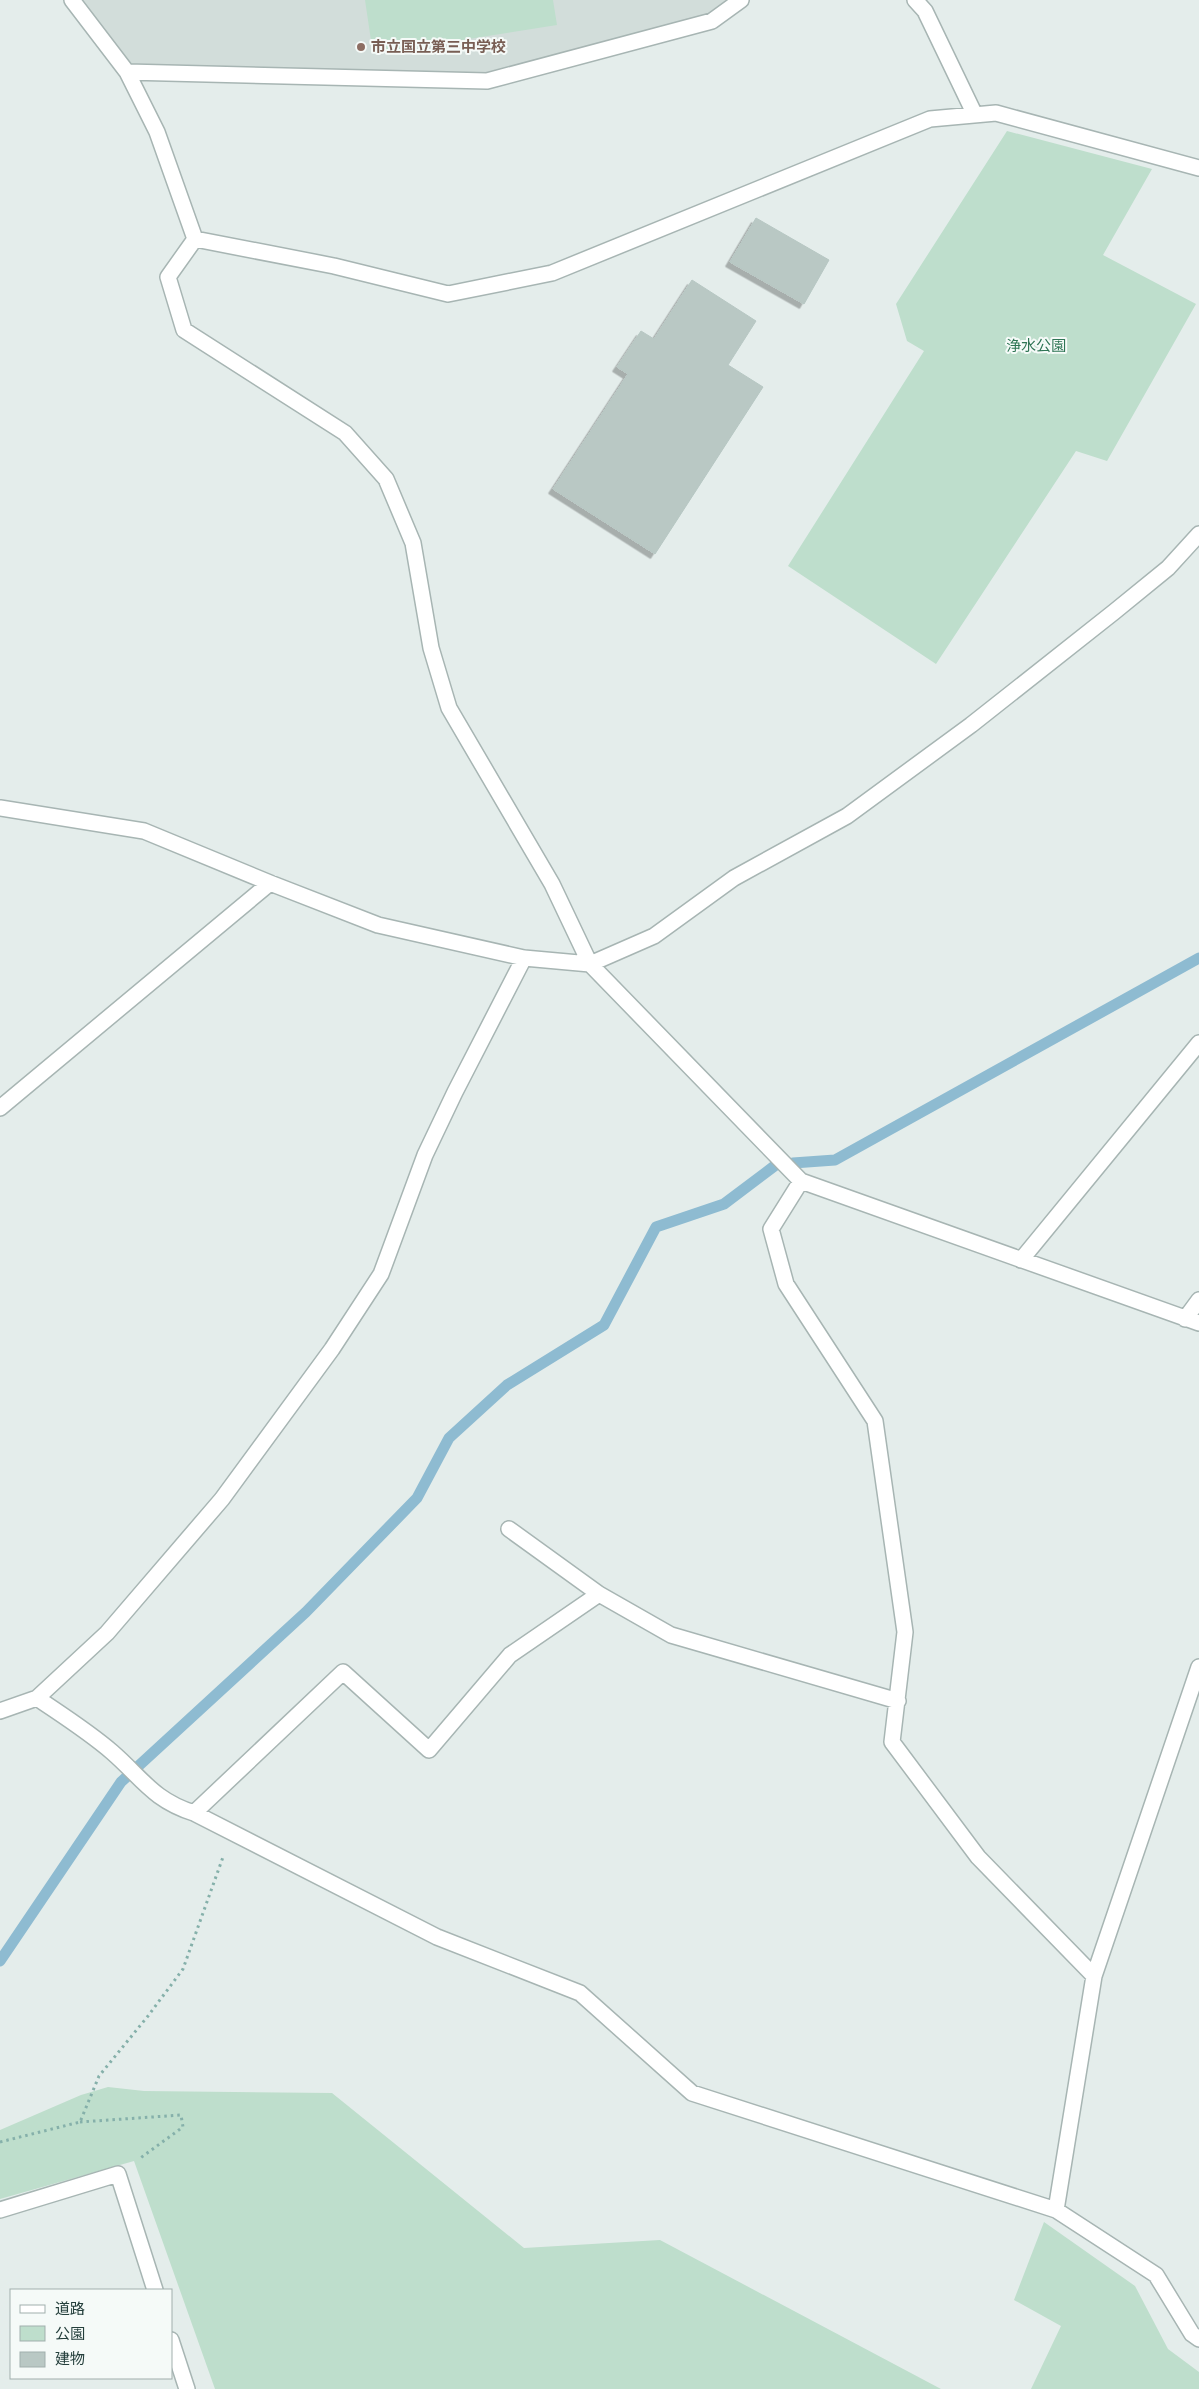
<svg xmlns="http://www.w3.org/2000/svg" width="1199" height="2389" font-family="'Open Sans','Noto Sans JP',sans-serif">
	<defs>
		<filter id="shadow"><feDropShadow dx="-4.5" dy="4.5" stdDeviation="0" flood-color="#0004"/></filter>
	</defs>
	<rect width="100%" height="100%" fill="#e4edeb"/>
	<!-- built -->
	<path fill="#d2ddda" d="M72,0H741L712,21L487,81L127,72Z"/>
	<!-- green -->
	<path fill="#bedecc" d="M365,0H553L557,25L373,54Z
		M1007,131L1152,169L1103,255L1196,304L1107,461L1076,451L936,664L788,566L924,351L907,341L896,304Z
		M108,2087L144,2091L332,2093L524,2248L660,2240L941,2389H215L134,2161L0,2199V2130L81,2095Z
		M1044,2222L1135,2286L1168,2349L1199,2372V2389H1031L1061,2326L1014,2300Z"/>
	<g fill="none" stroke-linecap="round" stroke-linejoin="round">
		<!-- stream -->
		<path stroke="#8ebbd1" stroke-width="11" d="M793,1163L835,1160L1199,958
			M0,1961L121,1782L306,1612L417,1498L449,1438L507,1385L604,1325L656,1227L724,1204L777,1164"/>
	</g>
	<!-- building -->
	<path fill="#b9c8c4" stroke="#b7c7c3" filter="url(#shadow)" d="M756,218L829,260L804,304L730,262Z
		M692,280L756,321L728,365L763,387L655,554L553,489L628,374L617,367L641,331L654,339Z"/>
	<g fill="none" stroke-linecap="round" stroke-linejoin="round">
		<defs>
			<path id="minor" d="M72,0L127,72L487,81L712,21L741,0
				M915,0L925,11L975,115
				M127,72L157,132L195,239L334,266L448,294L552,273L930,119L996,113L1199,168
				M195,239L168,277L184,330L345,433L386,479L413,543L431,648L449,708L552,884L590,964L654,936L734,878L847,816L971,725L1114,612L1168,568L1199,534
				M0,808L144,831L270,883L378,925L524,958L590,964L801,1181L1199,1323
				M524,958L455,1092L425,1155L381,1274L332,1349L222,1499L107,1633L37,1698C62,1715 89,1732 112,1752C142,1778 153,1800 194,1813L437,1937L580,1993L692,2093L1056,2210L1156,2275L1192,2334L1199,2339
				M0,1108L270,883
				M801,1181L771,1229L786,1284L875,1421L905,1632L892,1742L978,1857L1094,1976
				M1021,1260L1199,1043
				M1185,1319L1199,1300
				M509,1529L599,1594L671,1635L898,1701
				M0,1711L37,1698
				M194,1813L343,1672L429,1750L510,1655L599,1594
				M0,2210L118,2174L155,2290
				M1056,2210L1094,1976L1199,1667
				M171,2340L187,2389"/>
		</defs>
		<!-- minor casing -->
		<use href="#minor" stroke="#a7b5b3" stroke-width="18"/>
		<!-- path -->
		<path stroke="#85b0aa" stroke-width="3" stroke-dasharray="2.5 4" stroke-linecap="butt" d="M80,2122L181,2115L183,2127L139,2159
			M0,2142L80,2122L99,2076L148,2016L183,1969L223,1857"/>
		<!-- minor -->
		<use href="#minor" stroke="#fff" stroke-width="15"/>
	</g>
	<!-- markers -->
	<circle fill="#8d6e63" stroke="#f5faf8" stroke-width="2" cx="361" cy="47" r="5"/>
	<g text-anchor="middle" stroke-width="4" stroke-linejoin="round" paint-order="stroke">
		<!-- education labels -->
		<g font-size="15" font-weight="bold" fill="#785e54" stroke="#f5faf8" text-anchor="start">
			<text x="371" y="52">市立国立第三中学校</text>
		</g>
		<!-- park labels -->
		<g font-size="15" fill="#2f7555" stroke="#f5faf8">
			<text x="1036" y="351">浄水公園</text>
		</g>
	</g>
	<!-- legend -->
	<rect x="10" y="2289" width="162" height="90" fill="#f5faf8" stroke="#a1afad"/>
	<rect x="20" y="2305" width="25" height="8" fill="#ffffff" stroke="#a1afad"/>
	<text x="55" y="2314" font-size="15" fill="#243f3c">道路</text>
	<rect x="20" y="2326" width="25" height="15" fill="#bedecc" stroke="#a1afad"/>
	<text x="55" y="2339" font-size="15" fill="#243f3c">公園</text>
	<rect x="20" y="2352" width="25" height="15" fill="#b9c8c4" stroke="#a1afad"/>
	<text x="55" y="2364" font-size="15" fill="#243f3c">建物</text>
</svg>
